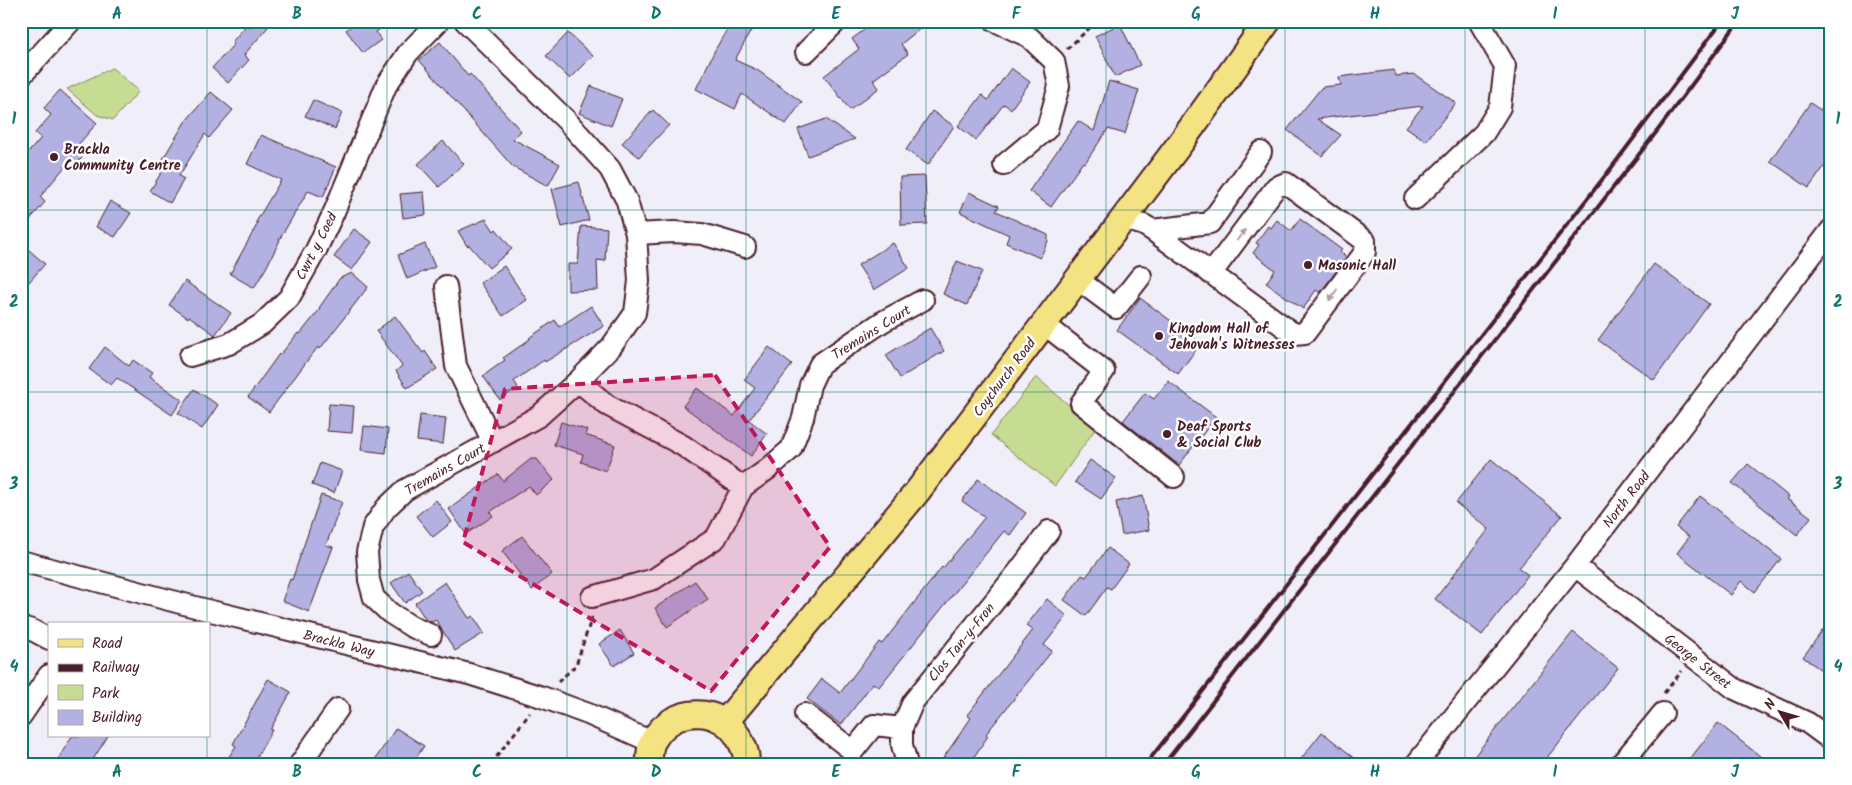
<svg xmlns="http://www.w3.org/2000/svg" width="1852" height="785" font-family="Kalam,sans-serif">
	<rect width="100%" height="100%" fill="#f0eff9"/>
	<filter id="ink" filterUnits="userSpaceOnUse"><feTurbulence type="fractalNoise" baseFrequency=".02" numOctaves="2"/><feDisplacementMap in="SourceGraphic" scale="10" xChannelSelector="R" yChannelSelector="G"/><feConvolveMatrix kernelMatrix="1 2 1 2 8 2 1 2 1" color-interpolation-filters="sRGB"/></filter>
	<g filter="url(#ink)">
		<!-- green -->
		<path fill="#c6dc92" stroke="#887e5e" d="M112,68L139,91L113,120L97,115L67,89Z
			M1036,377L1096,428L1055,486L991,435Z"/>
		<!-- building -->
		<path fill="#b2b1e2" stroke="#4a1f2b" d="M256,21H262L268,27L244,55L249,60L228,83L212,68L234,44L232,42L247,24L250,27Z
			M357,21H392L376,32L381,40L363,53L346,30Z
			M732,21H756L735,60L757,70L802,102L786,124L742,94L735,109L696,89L715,50Z
			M876,21H930L901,44L908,54L873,80L879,88L850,110L824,76L859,49L852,39Z
			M1120,24L1140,65L1115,77L1095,36Z
			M568,33L593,56L570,79L546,56Z
			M440,42L468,76L470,74L521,131L513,139L560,164L548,186L513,167L419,60Z
			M1011,68L1030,82L1011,109L1004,104L976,140L958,126L982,95L988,100Z
			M1394,70L1396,76L1414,74L1456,103L1426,141L1406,127L1423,106L1317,119L1341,135L1322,156L1287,130L1322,87L1341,85L1339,77Z
			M1109,81L1139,90L1125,134L1108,129L1085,163L1083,162L1051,207L1029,191L1078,121L1094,131Z
			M591,86L622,99L611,126L579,113Z
			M60,90L97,123L77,146L86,153L73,168L68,163L40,197L45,202L21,230V161L41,138L35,133L51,115L44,108Z
			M211,92L233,110L209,138L205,134L179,176L184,179L170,203L150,191L166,165L161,162L185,122Z
			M313,100L342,113L335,129L305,116Z
			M1810,103L1831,117V157L1809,188L1770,161Z
			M653,110L669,125L639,157L622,143Z
			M932,111L954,126L928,165L906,150Z
			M826,119L855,139L808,156L798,129Z
			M261,135L336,167L323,197L308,191L279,240H280L266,268L254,288L230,274L258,223L256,222L281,180L247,164Z
			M443,141L464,164L439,187L418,164Z
			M925,176L927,224L901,225L900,177Z
			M579,182L582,194L581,196L583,198L589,220L562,227L552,189Z
			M424,192L426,215L403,218L400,194Z
			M969,192L999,206L996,211L1048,235V241L1040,258L1006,243L1009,235L960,212Z
			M110,201L131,213L115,237L96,227Z
			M486,219L494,231L496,229L512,249L489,268L469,245L467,246L458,231Z
			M1300,219L1342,250L1340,252L1347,257L1320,293L1316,290L1303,309L1266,283L1275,270L1253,253L1259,245L1256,243L1268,226L1271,228L1277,220L1291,231Z
			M581,226L607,228L605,261L597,260L598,290L568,291V264H578Z
			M354,229L372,242L352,270L334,257Z
			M21,243L45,264L21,291Z
			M893,243L909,268L874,290L858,265Z
			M425,244L435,267L407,279L398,255Z
			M957,261L982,271L967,305L943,294Z
			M1654,264L1709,304L1654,380L1598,340Z
			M504,266L527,300L503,316L480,283Z
			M352,273L368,287L320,349L318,347L307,361L269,412L248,397L279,354L280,355L298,333L300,334L320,309L319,308L340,278Z
			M185,281L231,313L215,335L189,316L188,318L169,305Z
			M1140,298L1201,343L1178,374L1117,330Z
			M591,306L604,326L545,362L544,360L514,381L518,387L500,400L483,376L505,360L503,358L530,339L529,338L555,320L559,327Z
			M395,316L423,353L425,351L437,369L407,388L396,371L402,366L376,331Z
			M930,328L944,351L900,378L886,355Z
			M105,347L129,366L133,360L152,373L149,377L182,400L172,415L117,378L111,385L89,369Z
			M769,347L792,365L749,420L767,434L751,456L683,406L697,388L734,416L755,388L744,380Z
			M1168,381L1216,417L1179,465L1123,421L1145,393L1154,399Z
			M194,389L218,405L202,429L178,413Z
			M329,404L354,406L352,433L327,431Z
			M420,415L446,418L443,444L417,441Z
			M561,422L587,430L585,435L615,445L606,471L581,462L583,454L554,445Z
			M364,426L388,429L386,453L361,450Z
			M531,459H537L554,480L536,495L529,486L490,512L493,516L466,534L449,509L498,474L503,481Z
			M1491,459L1562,516L1519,568L1528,575L1482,635L1435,599L1489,529L1456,503Z
			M1090,460L1116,478L1101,499L1075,482Z
			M320,463L342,471L334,493L312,485Z
			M1748,464L1789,497L1787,499L1811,517L1797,535L1732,483Z
			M978,479L1026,513L1010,535L1004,531L879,687L873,683L841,725L807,699L822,679L840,693L879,642L882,644L942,567L943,568L985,517L962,501Z
			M321,495L342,502L326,545L333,547L309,612L282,601L290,579L292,580Z
			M1143,496L1149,530L1122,535L1116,502Z
			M1700,496L1781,559L1755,592L1741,581L1731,595L1677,553L1689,537L1676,527Z
			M436,500L452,522L433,537L416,516Z
			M522,536L552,574L532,590L502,551Z
			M1108,548L1129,564L1111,589L1107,587L1086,616L1064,600L1082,575L1086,577Z
			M408,571L422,591L405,603L391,583Z
			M695,581L708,599L667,627L655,608Z
			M445,582L469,618L473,616L484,633L455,651L436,620L432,622L426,620L415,603Z
			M1047,599L1067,616L1044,645L1052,651L986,734L988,736L969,764H939L971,718L967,715L1033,630L1026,626Z
			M1831,619V677L1803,657Z
			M620,630L634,653L614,666L599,644Z
			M1573,632L1618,668L1542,764H1468Z
			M268,679L291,692L270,730H272L253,764H224L236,746L233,744Z
			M1718,723L1770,764H1686Z
			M396,728L424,746L412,764H372Z
			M1322,732L1362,764H1297Z
			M72,736H108L90,764H55Z"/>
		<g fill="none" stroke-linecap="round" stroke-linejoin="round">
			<defs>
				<path id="minor" d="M995,21L1029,37L1054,61L1059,86L1047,129L1004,165
					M806,52L837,21
					M21,76L71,21
					M1415,199L1484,133L1500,107L1505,66L1479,21
					M1123,219L1144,225L1152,230L1294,334L1305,333L1365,252V241L1286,183L1276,187L1211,274
					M1152,230L1210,223L1261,152
					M636,234L674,232L702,234L745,247
					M1077,279L1116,308L1141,276
					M446,286L456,366L493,442
					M1044,324L1104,371L1081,403L1174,477
					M190,356L229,344L262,324L289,298L316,250L334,212L386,86L408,53L439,21
					M578,381L607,405L682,445L743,487
					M21,561L203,609L469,674L542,697L588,714L652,742
					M1575,566L1735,689L1808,723L1831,740
					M592,597L654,579L716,538L743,487L768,469L791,449L803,418L810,385L820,364L882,322L923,300
					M21,627L32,630L49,639
					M431,635L412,627L390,613L374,598L369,580L367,552L373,527L386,508L405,490L539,416L578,381L611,347L635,313L639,281L636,234L627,201L610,169L567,121L465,21
					M805,714L853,751L874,725L902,728
					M21,716L49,675
					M300,764L338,709
					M907,764L902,745V728L913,702L1018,572L1049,531
					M1416,764L1575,566L1831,230
					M1621,764L1663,713"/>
				<path id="major" d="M726,721L917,492L1179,145L1268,21
					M649,764C650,757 649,747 653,741C672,705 723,704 741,742C745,750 747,755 746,764"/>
			</defs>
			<!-- minor casing -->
			<use href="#minor" stroke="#4a1f2b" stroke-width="24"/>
			<!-- major casing -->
			<use href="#major" stroke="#4a1f2b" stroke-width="29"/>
			<!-- path -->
			<path stroke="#4a1f2b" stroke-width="3" stroke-dasharray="5 4" stroke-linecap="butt" d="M1067,49L1097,21
				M558,682L576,665L592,617
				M1664,693L1682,671
				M491,764L530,713"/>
			<!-- minor -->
			<use href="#minor" stroke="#fff" stroke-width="20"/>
			<!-- major -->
			<use href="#major" stroke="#f4e382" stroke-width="25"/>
			<!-- rail -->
			<path stroke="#4a1f2b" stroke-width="4" d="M1146,764L1612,167L1722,21
				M1164,764L1658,130L1739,21"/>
		</g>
		<!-- one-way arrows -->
		<defs><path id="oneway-solid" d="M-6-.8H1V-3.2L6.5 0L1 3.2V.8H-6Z" transform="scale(1.25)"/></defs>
		<g fill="#ae9aa0">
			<use href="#oneway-solid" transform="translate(1241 235) rotate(-53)"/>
			<use href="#oneway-solid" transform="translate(1333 295) rotate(127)"/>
		</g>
	</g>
	<!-- marked area -->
	<path fill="#c2185b" fill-opacity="0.2" stroke="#c2185b" stroke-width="4" stroke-dasharray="10 6" stroke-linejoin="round" d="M715,375L830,547L711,691L463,542L505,389Z"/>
	<!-- grid -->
	<path fill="none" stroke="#0f766e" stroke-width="1" stroke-opacity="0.55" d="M207,21V624M387,21V764M567,21V764M746,21V764M926,21V764M1106,21V764M1285,21V764M1465,21V764M1645,21V764M21,210H1831M21,392H1831M21,575H1831M207,736V764"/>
	<!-- markers -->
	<g fill="#4a1f2b" stroke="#fff" stroke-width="2">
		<circle cx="54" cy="157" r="5"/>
		<circle cx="1308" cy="265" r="5"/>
		<circle cx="1159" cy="336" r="5"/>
		<circle cx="1167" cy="434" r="5"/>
	</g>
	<g text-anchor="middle" stroke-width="5" stroke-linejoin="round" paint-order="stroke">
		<!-- poi labels -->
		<g font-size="14" font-weight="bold" fill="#4a1f2b" stroke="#fff" text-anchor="start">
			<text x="64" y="154">Brackla<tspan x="64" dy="16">Community Centre</tspan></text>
			<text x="1318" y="270">Masonic Hall</text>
			<text x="1169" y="333">Kingdom Hall of<tspan x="1169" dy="16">Jehovah's Witnesses</tspan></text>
			<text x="1177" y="431">Deaf Sports<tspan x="1177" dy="16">&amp; Social Club</tspan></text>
		</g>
		<!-- street labels -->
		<g font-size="14" fill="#4a1f2b" stroke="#fff">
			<text transform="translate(316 246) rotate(-63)" y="5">Cwrt y Coed</text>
			<text transform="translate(871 332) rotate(-32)" y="5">Tremains Court</text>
			<text transform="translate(1004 377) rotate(-53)" y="5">Coychurch Road</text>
			<text transform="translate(445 469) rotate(-30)" y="5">Tremains Court</text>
			<text transform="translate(1626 499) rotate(-52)" y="5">North Road</text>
			<text transform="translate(961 642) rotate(-51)" y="5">Clos Tan-y-Fron</text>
			<text transform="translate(339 643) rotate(14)" y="5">Brackla Way</text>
			<text transform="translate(1698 661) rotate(38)" y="5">George Street</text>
		</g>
	</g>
	<!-- margin -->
	<rect width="1852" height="785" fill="none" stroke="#fff" stroke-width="55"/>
	<!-- legend -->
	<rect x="48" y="622" width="162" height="115" fill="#ffffff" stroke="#b7a5aa"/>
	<rect x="58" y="639" width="25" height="8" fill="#f4e382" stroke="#b7a5aa"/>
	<text x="92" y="648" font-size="15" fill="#4a1f2b">Road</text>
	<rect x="58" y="664" width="25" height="8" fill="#4a1f2b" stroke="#b7a5aa"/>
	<text x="92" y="672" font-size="15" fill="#4a1f2b">Railway</text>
	<rect x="58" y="685" width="25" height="15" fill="#c6dc92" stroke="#b7a5aa"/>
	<text x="92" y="698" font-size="15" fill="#4a1f2b">Park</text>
	<rect x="58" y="710" width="25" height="15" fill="#b2b1e2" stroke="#b7a5aa"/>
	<text x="92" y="722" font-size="15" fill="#4a1f2b">Building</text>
	<!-- north arrow -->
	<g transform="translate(1780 712) rotate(308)" stroke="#ffffff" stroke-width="4" paint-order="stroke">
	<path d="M0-4L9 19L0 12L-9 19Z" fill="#4a1f2b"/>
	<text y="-8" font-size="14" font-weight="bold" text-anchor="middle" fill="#4a1f2b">N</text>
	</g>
	<rect x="28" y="28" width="1796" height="730" fill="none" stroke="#0f766e" stroke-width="2"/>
	<g font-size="16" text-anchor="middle" font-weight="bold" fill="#0f766e">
		<text x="117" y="19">A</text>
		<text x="297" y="19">B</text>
		<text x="477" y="19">C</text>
		<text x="656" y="19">D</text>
		<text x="836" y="19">E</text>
		<text x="1016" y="19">F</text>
		<text x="1196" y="19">G</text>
		<text x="1375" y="19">H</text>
		<text x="1555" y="19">I</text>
		<text x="1735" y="19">J</text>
		<text x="14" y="124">1</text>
		<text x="1838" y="124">1</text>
		<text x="14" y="307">2</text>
		<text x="1838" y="307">2</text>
		<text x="14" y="489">3</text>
		<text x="1838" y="489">3</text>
		<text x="14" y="672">4</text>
		<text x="1838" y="672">4</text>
		<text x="117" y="777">A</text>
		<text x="297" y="777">B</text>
		<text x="477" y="777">C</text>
		<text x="656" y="777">D</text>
		<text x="836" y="777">E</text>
		<text x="1016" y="777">F</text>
		<text x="1196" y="777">G</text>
		<text x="1375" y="777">H</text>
		<text x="1555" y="777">I</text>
		<text x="1735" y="777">J</text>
	</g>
</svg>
